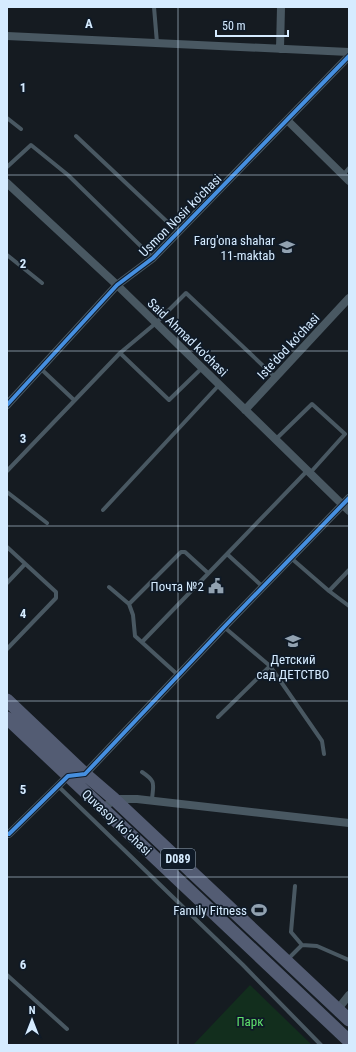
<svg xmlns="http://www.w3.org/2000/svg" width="356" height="1052" font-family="'Roboto Condensed',sans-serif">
	<rect width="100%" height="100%" fill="#151b21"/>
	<!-- green -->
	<path fill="#122e1d" d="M250,985L312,1045H193Z"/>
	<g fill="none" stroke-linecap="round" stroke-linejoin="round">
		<!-- service -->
		<path stroke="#495862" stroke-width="4" d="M154,7L157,43
			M7,118L21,129
			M76,136L178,232
			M7,167L31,145L68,175L153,258
			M343,175L349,168
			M7,255L42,283
			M40,368L74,400
			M202,368L169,400L120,353L156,323L186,293L275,377
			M276,439L312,404L345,434L310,473
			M7,471L120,353
			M7,492L47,523
			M103,510L219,385
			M7,547L56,592V598L7,649
			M291,558L329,591
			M349,570L329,591L349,606
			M7,583L25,564
			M109,587L129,604L133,615L135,636L178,675
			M263,587L227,554L307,471
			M129,604L181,552H185L208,573
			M224,627L270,666L322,741L324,754
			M142,642L227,554
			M218,717L270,666
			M142,772C157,782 153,784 152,800
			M58,786L243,965L321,1045
			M295,886L291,932L302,945
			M288,959L302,945L317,946L349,960
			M7,975L67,1029"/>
		<!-- minor -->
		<path stroke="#495862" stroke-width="8" d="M7,36L349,52
			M280,49L281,7
			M288,121L349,181
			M7,183L117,285L349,511
			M7,405L117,285L153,258L349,56
			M245,410L349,298
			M103,809L114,799H137L349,823
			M7,834H9L68,776L85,774L224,627L349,498
			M338,1009L349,995"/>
		<!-- primary -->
		<path stroke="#535c73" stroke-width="13" d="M7,700L85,774L114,799L349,1020
			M7,718L349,1041"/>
		<defs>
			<path id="cycleway" d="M7,405L117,285L153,258L349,56
				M7,834H9L68,776L85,774L224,627L349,498"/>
		</defs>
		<!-- cycleway casing -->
		<use href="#cycleway" stroke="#0f1a27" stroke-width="6"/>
		<!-- cycleway -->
		<use href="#cycleway" stroke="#468fdf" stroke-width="4"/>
	</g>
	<!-- grid -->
	<path fill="none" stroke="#d5ebff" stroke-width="1" stroke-opacity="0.55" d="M178,7V1045M7,175H349M7,351H349M7,526H349M7,701H349M7,877H349"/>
	<!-- icons -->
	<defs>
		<symbol id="school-bare" viewBox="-9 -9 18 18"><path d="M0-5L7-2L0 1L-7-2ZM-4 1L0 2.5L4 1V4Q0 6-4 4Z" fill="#92a2b1" stroke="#0f1a27" stroke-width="2.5" paint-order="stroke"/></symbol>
		<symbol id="civic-bare" viewBox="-9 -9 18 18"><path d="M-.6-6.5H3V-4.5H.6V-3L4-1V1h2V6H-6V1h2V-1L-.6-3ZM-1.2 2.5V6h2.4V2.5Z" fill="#92a2b1" stroke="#0f1a27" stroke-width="2.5" paint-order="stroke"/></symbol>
		<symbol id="stadium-bare" viewBox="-9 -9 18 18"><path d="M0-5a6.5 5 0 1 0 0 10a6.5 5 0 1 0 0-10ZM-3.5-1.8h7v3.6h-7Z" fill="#92a2b1" stroke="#0f1a27" stroke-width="2.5" paint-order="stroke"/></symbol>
	</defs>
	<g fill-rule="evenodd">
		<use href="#school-bare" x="276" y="236" width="22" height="22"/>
		<use href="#civic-bare" x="205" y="575" width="22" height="22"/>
		<use href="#school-bare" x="282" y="630" width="22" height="22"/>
		<use href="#stadium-bare" x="248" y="899" width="22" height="22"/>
	</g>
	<g text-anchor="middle" stroke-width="3.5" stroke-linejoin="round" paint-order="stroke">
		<!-- shield labels -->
		<rect fill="#0f1a27" stroke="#9aacbe" stroke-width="1" x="161" y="849" width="34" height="20" rx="3"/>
		<g font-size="12" font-weight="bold" fill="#d5ebff">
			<text x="178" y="863">D089</text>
		</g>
		<!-- street labels -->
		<g font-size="13" fill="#d5ebff" stroke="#0f1a27">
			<text transform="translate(180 215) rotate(-45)" y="5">Usmon Nosir ko'chasi</text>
			<text transform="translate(188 337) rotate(44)" y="5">Said Ahmad ko'chasi</text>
			<text transform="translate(288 346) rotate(-47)" y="5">Iste'dod ko'chasi</text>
			<text transform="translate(117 822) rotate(43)" y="5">Quvasoy koʻchasi</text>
		</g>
		<!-- poi labels -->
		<g font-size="13" fill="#d5ebff" stroke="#0f1a27" text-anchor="end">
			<text x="275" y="245">Farg'ona shahar<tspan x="275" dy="15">11-maktab</tspan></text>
			<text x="204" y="591">Почта №2</text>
			<text x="293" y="664" text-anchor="middle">Детский<tspan x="293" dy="15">сад ДЕТСТВО</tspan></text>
			<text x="247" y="915">Family Fitness</text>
		</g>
		<!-- park labels -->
		<g font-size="13" fill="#5ee26c" stroke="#0f1a27">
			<text x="250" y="1026">Парк</text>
		</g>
	</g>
	<g font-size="13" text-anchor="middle" font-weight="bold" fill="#d5ebff" stroke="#0f1a27" stroke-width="3.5" stroke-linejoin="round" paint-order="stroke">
		<text x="89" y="28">A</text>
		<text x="23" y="92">1</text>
		<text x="23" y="268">2</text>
		<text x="23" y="443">3</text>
		<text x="23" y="618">4</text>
		<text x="23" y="794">5</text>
		<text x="23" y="969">6</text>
	</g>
	<!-- border -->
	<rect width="356" height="1052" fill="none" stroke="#d5ebff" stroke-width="16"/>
	<!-- north arrow -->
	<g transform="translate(32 1020)" stroke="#0f1a27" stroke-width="3" paint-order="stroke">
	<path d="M0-3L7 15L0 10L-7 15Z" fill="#d5ebff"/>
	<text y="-6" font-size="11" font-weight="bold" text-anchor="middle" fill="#d5ebff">N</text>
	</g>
	<!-- scale -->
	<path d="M216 30v6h72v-6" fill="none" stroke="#d5ebff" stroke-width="2"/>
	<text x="222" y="30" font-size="12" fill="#d5ebff" stroke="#0f1a27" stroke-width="3" paint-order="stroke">50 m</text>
</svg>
